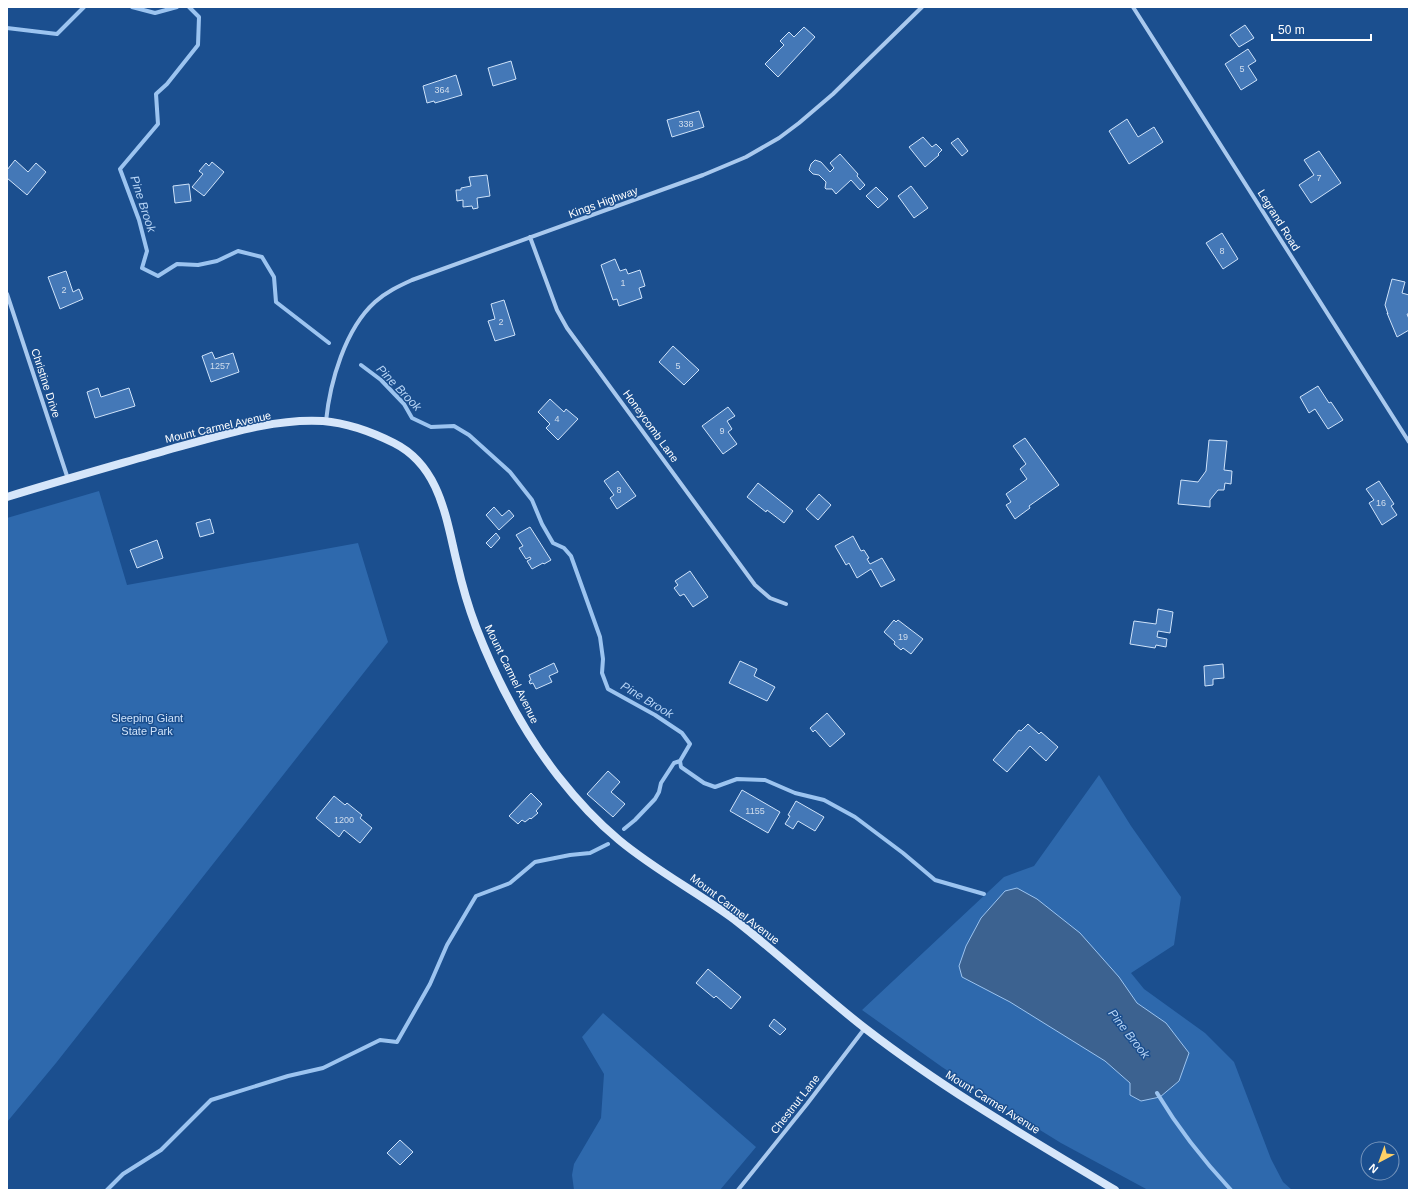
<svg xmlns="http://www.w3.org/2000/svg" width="1416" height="1197" font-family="Arial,sans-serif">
	<rect width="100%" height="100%" fill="#1b4f8f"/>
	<!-- green -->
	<path fill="#2e69ad" d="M99,491L127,585L358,543L388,642L56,1063L7,1122V518Z
		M1099,775L1131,826L1181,897L1174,945L1131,973L1144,989L1205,1033L1234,1062L1271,1159L1283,1182L1292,1190H1148L1061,1143L1001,1106L942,1067L862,1010L1004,877L1034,866Z
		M603,1013L756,1147L720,1190H574L572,1175L574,1164L601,1118L604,1074L582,1037Z"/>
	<!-- water -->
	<path fill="#3c6290" stroke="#9cc4f0" d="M1017,888L1037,899L1080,933L1119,977L1137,1003L1166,1023L1189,1053L1179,1081L1160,1097L1141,1101L1130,1095V1083L1105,1061L1010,1002L962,977L959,966L966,946L981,918L1005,891Z"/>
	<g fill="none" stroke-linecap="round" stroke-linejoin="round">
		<!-- stream -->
		<path stroke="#9cc4f0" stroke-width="4" d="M132,7L155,13L177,7
			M189,7L199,17L198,45L167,84L156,94L158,124L120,169L139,220L147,251L142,268L158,276L177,264L198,265L217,261L238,251L262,257L274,277L276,302L329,343
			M7,28L57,34L84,7
			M361,365L381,380L404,404L412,418L431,427L454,426L469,435L510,472L532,500L542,524L553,543L564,548L571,556L600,637L603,659L602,673L608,689L655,715L682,733L690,744L680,761L681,767L704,783L715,787L737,779L765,780L795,793L824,800L855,817L903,853L935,880L984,894
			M624,829L635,820L655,799L659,792L661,783L674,763L680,761
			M1157,1093C1178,1128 1203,1160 1231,1190
			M107,1190L123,1174L161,1150L211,1100L288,1076L323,1068L380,1040L397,1042L430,984L447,945L476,896L510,883L535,862L570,855L590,853L608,844"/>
	</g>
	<!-- building -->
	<path fill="#4478b7" stroke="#cfe3fa" d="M1245,25L1254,38L1239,47L1230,35Z
		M804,27L815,37L778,77L765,64L784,45L780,41L789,32L794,37Z
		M1248,49L1256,61L1248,66L1257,80L1241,90L1225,64Z
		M511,61L516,79L493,86L488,68Z
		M456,75L462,95L435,103L434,101L427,103L423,86Z
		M699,111L704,127L672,137L667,120Z
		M1127,119L1138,137L1154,127L1163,142L1129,164L1109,131Z
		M923,137L932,147L936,144L942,150L938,154L939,155L925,167L909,147Z
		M958,138L968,151L962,156L951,143Z
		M1319,151L1341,183L1311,203L1299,185L1314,175L1304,160Z
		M840,154L858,174L857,176L865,185L860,190L851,180L836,194L832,189H826L825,188L826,182L819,175L813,174L809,170L811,164L815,160L821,162L830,172L834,168L830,163Z
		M15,160L28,172L36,163L46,172L27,195L7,178V170Z
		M212,162L224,172L204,196L192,187L203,174L199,171L206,163L209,166Z
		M487,175L490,196L477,198L478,208L473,209L472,206L463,207V200L457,201L456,190H461V188L471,186L469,177Z
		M189,184L191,201L175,203L173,186Z
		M911,186L928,208L914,218L898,196Z
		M876,187L888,199L878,208L866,196Z
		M1222,233L1238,259L1223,269L1206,243Z
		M615,259L620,271L626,269L628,274L640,270L645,286L639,288L642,298L619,306L617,299L613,300L601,265Z
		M66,271L73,292L79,289L83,299L60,309L48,277Z
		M1392,279L1405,282L1402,293L1409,295V314H1407L1409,319V330L1397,337L1387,313L1388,314L1385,305Z
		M504,300L515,335L495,341L488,321L495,319L491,304Z
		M673,346L699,370L684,385L659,362Z
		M212,352L215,359L233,353L239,372L211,382L202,356Z
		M1318,386L1329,403L1331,402L1343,420L1328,429L1315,409L1309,413L1300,397Z
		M98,388L101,397L129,388L135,406L95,418L87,392Z
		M550,399L564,412L566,409L578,419L558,440L546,428L550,424L538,412Z
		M728,407L735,416L727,421L732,429L728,432L737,444L723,454L702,426Z
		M1025,438L1059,485L1029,506L1030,508L1015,519L1006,505L1011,502L1006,494L1027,479L1020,469L1026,464L1013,446Z
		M1209,440L1227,441L1224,470L1232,471L1231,484L1225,483L1224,490H1218L1210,500V507L1178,504L1181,480L1198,482L1206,471Z
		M618,471L636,496L617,509L610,498L614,495L604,481Z
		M1379,481L1394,504L1391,506L1397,515L1382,525L1369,503L1374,500L1366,489Z
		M758,483L793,511L784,523L767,510L766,512L747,497Z
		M819,494L831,505L818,520L806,509Z
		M494,507L502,516L509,510L514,516L499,530L486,515Z
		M210,519L214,533L200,537L196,523Z
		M530,527L551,560L544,564L543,563L532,569L527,561L531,559L530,557L526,559L519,548L523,546L516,535Z
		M496,533L500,538L491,548L486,543Z
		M853,536L861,551L864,550L869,558L867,559L870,564L882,558L895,580L881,587L871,569L857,578L849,563L846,565L835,546Z
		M157,540L163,558L137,568L130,550Z
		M690,571L708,597L693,607L684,594L680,596L674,588L678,585L675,581Z
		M1158,609L1173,612L1170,633L1158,631L1157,637L1167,639L1166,647L1156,645L1155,648L1130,644L1134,621L1156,624Z
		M894,620L896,622L898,620L923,639L911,654L903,648L901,650L894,644L895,642L884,632Z
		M740,661L757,669L754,676L775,687L767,701L729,683Z
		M554,663L558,672L549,676L552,682L536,689L533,683L530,684L529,681L531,680L529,675Z
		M1223,664L1224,678L1213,679V685L1205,686L1204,666Z
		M827,713L845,734L830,747L815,730L813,732L810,728Z
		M1028,724L1039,734L1041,732L1058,747L1046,761L1030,746L1007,772L993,760L1019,730L1021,731Z
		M608,771L620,782L611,792L625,804L613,817L587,794Z
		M742,790L780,812L768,833L730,811Z
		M531,793L542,804L536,811L538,813L531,819L530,818L525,822L522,820L518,824L509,816Z
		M334,796L345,805L347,803L362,815L360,818L372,828L360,843L344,830L339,837L316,818Z
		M796,801L824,817L815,831L798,821L793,829L785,824L790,816L788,815Z
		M708,969L741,997L731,1009L716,996L714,998L696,983Z
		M774,1019L786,1029L780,1035L769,1026Z
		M400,1140L413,1152L400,1165L387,1153Z"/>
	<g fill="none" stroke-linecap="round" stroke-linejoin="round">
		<!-- minor -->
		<path stroke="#a9c9ee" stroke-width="4" d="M1133,7L1409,442
			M530,237L557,310L567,328L755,585L770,598L786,604
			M7,294L68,479
			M326,421C330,382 345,329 375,302C386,292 399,286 412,280L703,175L746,157L779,138L799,123L833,94L922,7
			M738,1190L807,1104L865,1028"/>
		<!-- secondary -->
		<path stroke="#d6e6fa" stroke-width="8" d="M7,497C62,480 116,465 171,449C220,436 272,418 323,421C348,423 372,432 394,443C440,466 446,518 457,563C462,585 468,606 476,627C496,679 523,731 558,776C576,799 596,821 619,840C655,870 697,892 735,920C780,955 821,994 866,1029C945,1090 1030,1139 1115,1190"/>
	</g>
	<g text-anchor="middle" stroke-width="3" stroke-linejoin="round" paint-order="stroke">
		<!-- number labels -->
		<g font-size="9" fill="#d0dded">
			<text x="1242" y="72">5</text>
			<text x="442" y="93">364</text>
			<text x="686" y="127">338</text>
			<text x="1319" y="181">7</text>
			<text x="1222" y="254">8</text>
			<text x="623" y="286">1</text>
			<text x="64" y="293">2</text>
			<text x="501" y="325">2</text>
			<text x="220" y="369">1257</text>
			<text x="678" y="369">5</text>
			<text x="557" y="422">4</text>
			<text x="722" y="434">9</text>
			<text x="619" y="493">8</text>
			<text x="1381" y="506">16</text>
			<text x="903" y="640">19</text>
			<text x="755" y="814">1155</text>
			<text x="344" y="823">1200</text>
		</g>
		<!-- street labels -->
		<g font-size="11" fill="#fff" stroke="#1b4f8f">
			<text transform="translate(603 202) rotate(-20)" y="4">Kings Highway</text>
			<text transform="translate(1279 220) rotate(58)" y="4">Legrand Road</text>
			<text transform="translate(46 383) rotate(72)" y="4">Christine Drive</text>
			<text transform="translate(651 426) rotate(54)" y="4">Honeycomb Lane</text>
			<text transform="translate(218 427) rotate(-13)" y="4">Mount Carmel Avenue</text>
			<text transform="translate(512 674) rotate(64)" y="4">Mount Carmel Avenue</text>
			<text transform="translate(735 909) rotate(37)" y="4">Mount Carmel Avenue</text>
			<text transform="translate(993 1102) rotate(32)" y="4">Mount Carmel Avenue</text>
			<text transform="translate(795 1104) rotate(-52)" y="4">Chestnut Lane</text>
		</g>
		<!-- park labels -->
		<g font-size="11" fill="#cfe3fa" stroke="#1b4f8f">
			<text x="147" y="722">Sleeping Giant<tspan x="147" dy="13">State Park</tspan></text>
		</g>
		<!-- water labels -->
		<g font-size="12" font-style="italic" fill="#b5d3f5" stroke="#1b4f8f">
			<text transform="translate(143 204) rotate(72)" y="4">Pine Brook</text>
			<text transform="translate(399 388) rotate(46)" y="4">Pine Brook</text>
			<text transform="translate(647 700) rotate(31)" y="4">Pine Brook</text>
			<text transform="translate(1129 1034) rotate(52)" y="4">Pine Brook</text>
		</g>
	</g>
	<!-- border -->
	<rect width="1416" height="1197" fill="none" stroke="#ffffff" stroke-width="16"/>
	<!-- north arrow -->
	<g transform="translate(1380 1161) rotate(221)"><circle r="19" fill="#1b4f8f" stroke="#7695bc"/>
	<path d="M0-3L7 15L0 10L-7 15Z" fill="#ffd166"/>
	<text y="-6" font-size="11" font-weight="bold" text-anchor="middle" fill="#ffffff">N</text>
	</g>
	<!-- scale -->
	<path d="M1272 34v6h99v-6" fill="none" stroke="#ffffff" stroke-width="2"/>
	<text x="1278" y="34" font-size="12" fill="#ffffff" stroke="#1b4f8f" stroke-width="3" paint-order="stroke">50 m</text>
</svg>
